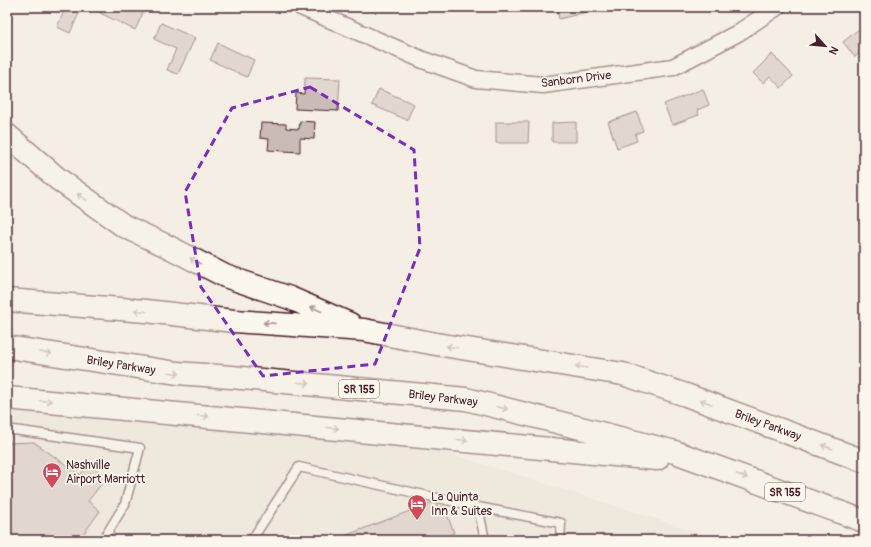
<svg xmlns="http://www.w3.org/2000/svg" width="871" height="547" font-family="Pangolin,sans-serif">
	<rect width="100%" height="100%" fill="#f4eee4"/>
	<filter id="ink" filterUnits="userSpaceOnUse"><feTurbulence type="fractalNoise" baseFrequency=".025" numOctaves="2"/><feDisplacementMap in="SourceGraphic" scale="8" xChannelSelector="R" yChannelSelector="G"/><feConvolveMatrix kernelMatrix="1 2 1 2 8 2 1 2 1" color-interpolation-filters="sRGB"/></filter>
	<g filter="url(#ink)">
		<!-- built -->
		<path fill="#e7dfd6" d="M7,406L436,449L722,540H7Z"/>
		<!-- building -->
		<path fill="#cabbb6" stroke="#4a1f2b" d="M56,7H82L70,33L57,27L64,11Z
			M102,7H130L143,13L135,30L100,13Z
			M508,7H535V12L508,8Z
			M556,7H594L595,10L559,19Z
			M161,23L195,38L178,74L167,70L176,49L154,39Z
			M864,25V49L855,57L843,42Z
			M218,43L254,60L247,77L210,60Z
			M772,54L793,76L781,88L770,76L763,83L753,73Z
			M305,78L340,79L338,111L295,109L296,93L304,94Z
			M379,89L414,104L407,120L372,105Z
			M703,89L709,105L697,110L699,115L672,125L664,104Z
			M637,112L643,131L635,134L637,141L617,148L608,122Z
			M300,121L315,122L314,139L300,138V152L268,150L269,139L260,138L261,123L286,124V128L299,129Z
			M496,122H529L528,143H496Z
			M576,122V142H552V123Z
			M34,442L80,475L89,464L107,477L88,501L100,511L79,540H7V443Z
			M436,501L438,508L444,506L454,533L449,535L451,540H334Z"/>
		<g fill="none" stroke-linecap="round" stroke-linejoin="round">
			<defs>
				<path id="service" d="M7,429L140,448L125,504L103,540
					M478,507L485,540
					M257,540L253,538L299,467L478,507L561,523L560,540"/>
				<path id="minor" d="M301,7L423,60L476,79L543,85L673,67L738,33L777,7"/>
				<path id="motorway" d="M7,135L58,179L124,226L169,247L225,276L290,298L350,324
					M7,300L146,311L234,321L364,330L436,344L623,374L686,395L864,461
					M7,347L177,373L231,377L466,399L675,452L864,521
					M7,398L657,459"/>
			</defs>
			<!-- service casing -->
			<use href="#service" stroke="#4a1f2b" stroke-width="11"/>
			<!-- minor casing -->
			<use href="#minor" stroke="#4a1f2b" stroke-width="19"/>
			<!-- motorway casing -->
			<use href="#motorway" stroke="#4a1f2b" stroke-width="25"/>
			<!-- service -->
			<use href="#service" stroke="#fbf7ec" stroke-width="8"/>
			<!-- minor -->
			<use href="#minor" stroke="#fbf7ec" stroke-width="16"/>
			<!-- motorway -->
			<use href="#motorway" stroke="#fbf7ec" stroke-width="22"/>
		</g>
		<!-- one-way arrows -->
		<defs><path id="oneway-shaft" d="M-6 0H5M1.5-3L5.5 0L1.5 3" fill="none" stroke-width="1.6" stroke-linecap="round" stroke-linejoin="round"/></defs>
		<g stroke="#ab9695">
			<use href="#oneway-shaft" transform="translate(82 197) rotate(-145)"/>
			<use href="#oneway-shaft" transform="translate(195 261) rotate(-153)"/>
			<use href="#oneway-shaft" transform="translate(316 309) rotate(-156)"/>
			<use href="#oneway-shaft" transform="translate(140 311) rotate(-175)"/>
			<use href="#oneway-shaft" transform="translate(269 323) rotate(-176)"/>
			<use href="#oneway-shaft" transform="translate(452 347) rotate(-171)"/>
			<use href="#oneway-shaft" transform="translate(46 353) rotate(9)"/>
			<use href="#oneway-shaft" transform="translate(581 367) rotate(-171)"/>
			<use href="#oneway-shaft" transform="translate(174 373) rotate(7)"/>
			<use href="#oneway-shaft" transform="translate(304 383) rotate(5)"/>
			<use href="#oneway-shaft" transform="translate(46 401) rotate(5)"/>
			<use href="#oneway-shaft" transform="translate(706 402) rotate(-160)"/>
			<use href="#oneway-shaft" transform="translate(502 408) rotate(14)"/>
			<use href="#oneway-shaft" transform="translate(203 416) rotate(5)"/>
			<use href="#oneway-shaft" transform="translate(333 428) rotate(5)"/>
			<use href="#oneway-shaft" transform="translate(462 440) rotate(5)"/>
			<use href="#oneway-shaft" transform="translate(827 447) rotate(-160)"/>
			<use href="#oneway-shaft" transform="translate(742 476) rotate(20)"/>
		</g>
	</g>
	<!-- marked area -->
	<path d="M0 0H871V547H0ZM310,87L414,150L420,248L375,364L263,376L201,287L185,192L232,108Z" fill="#f4eee4" fill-opacity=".55" fill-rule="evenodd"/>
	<path fill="none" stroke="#7b2cbf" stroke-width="3" stroke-dasharray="8 5" stroke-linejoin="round" d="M310,87L414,150L420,248L375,364L263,376L201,287L185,192L232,108Z"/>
	<!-- icons -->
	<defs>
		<symbol id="hotel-pin" viewBox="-11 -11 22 30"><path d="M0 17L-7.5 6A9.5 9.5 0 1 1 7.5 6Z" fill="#d1495b" stroke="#fbf7ec"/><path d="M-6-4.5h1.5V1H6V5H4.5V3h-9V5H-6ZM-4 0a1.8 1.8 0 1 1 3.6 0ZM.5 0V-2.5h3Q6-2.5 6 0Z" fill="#fff"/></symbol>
	</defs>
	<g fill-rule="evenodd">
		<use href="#hotel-pin" x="41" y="461" width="22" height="30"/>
		<use href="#hotel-pin" x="406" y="493" width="22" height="30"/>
	</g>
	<g text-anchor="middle" stroke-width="3.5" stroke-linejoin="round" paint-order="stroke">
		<!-- shield labels -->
		<g fill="#fbf7ec" stroke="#7f6065" stroke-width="1">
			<rect x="339" y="380" width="40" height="18" rx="3"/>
			<rect x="765" y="483" width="40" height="18" rx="3"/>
		</g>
		<g font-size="11" font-weight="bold" fill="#4a1f2b">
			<text x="359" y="393">SR 155</text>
			<text x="785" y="496">SR 155</text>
		</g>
		<!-- street labels -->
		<g font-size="12" fill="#4a1f2b" stroke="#fbf7ec">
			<text transform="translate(576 79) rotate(-7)" y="4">Sanborn Drive</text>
			<text transform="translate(121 365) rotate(9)" y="4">Briley Parkway</text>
			<text transform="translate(443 398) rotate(7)" y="4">Briley Parkway</text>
			<text transform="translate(768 425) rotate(20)" y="4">Briley Parkway</text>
		</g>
		<!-- poi labels -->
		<g font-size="12" fill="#4a1f2b" stroke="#fbf7ec" text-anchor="start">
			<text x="66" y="469">Nashville<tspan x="66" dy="14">Airport Marriott</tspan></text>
			<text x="431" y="501">La Quinta<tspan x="431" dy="14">Inn &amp; Suites</tspan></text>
		</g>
	</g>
	<!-- margin -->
	<rect width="871" height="547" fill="none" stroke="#fbf7ec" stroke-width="24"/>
	<rect x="12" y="12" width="847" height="523" fill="none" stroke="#4a1f2b" stroke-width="1.5" filter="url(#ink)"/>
	<!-- north arrow -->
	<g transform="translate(825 46) rotate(117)" stroke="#fbf7ec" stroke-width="3" paint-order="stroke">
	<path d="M0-3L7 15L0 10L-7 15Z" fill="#4a1f2b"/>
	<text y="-6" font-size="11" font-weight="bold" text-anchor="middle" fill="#4a1f2b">N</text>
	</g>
</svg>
